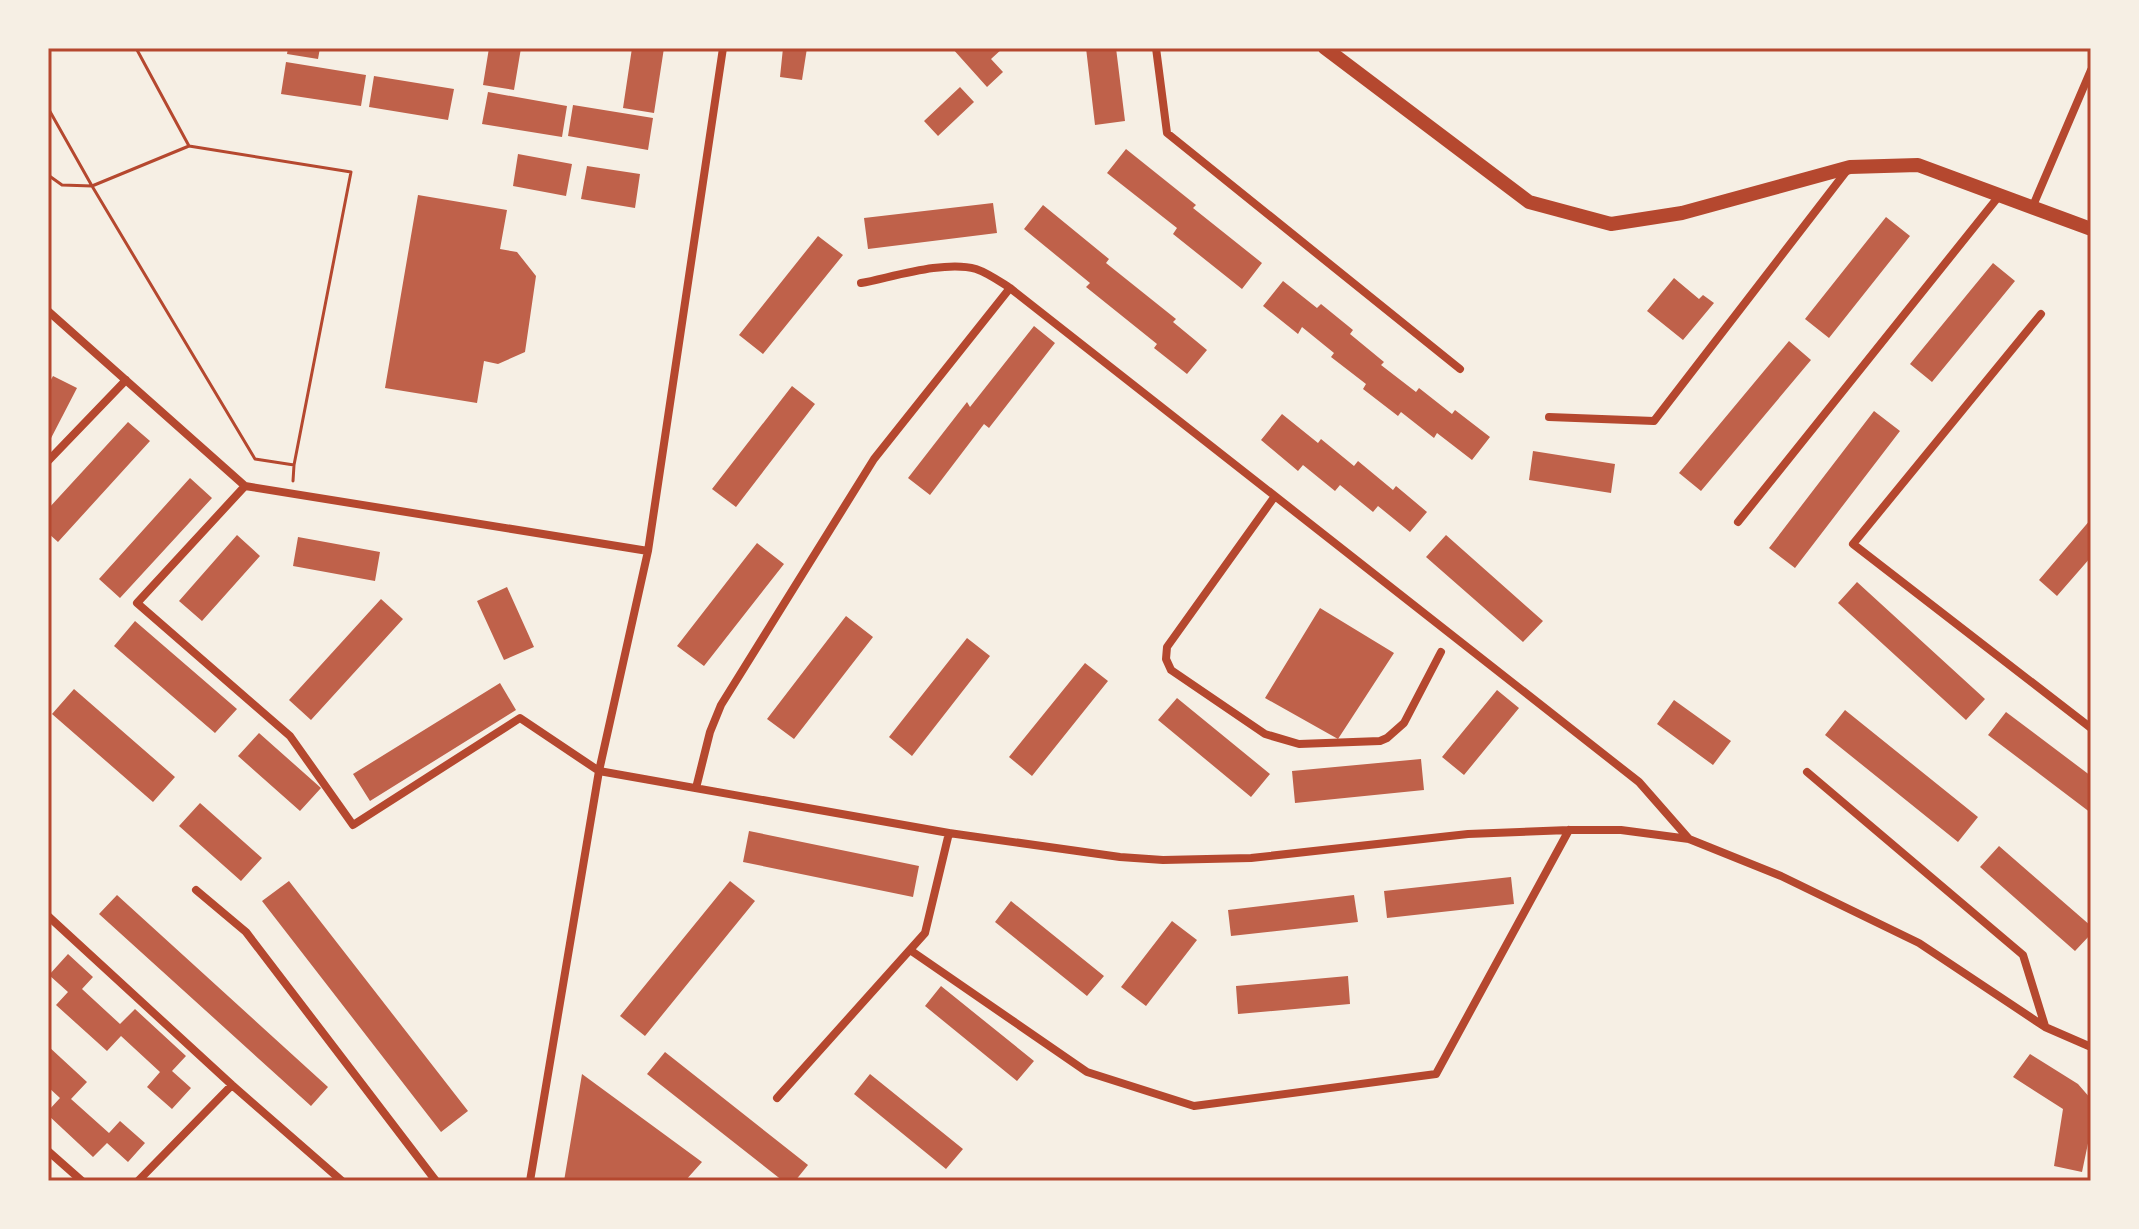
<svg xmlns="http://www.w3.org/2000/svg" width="2139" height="1229" font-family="Cabin,sans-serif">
	<rect width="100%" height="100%" fill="#f6efe4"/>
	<!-- building -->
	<path fill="#bf614a" d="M288,48H320L318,59L287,54Z
		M489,48H521L514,90L483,85Z
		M632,48H664L654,113L623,108Z
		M783,48H807L802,80L780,77Z
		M952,48H1003L991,59L1003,72L987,87Z
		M1086,48H1116L1125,121L1095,125Z
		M286,62L366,75L361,106L281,94Z
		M374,76L454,89L448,120L369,107Z
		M960,87L974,102L938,136L924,121Z
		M488,92L567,106L562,137L482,124Z
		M573,105L653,118L648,150L568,136Z
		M1126,149L1196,205L1193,208L1262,263L1242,289L1173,234L1177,228L1107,173Z
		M518,154L572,164L566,196L513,186Z
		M587,166L640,174L635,208L581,199Z
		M418,195L507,210L500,249L517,252L536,276L525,352L498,364L484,361L477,403L385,388Z
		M993,203L997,233L868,249L864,218Z
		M1043,205L1109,259L1106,263L1176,319L1173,322L1207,350L1187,374L1154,348L1157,344L1086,287L1090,283L1024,229Z
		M1886,217L1910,236L1829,338L1805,319Z
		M818,236L843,255L763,354L739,335Z
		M1993,263L2015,281L1932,382L1910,364Z
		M1674,278L1699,299L1703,295L1714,303L1683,340L1647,311Z
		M1283,281L1317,308L1321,304L1353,330L1350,334L1384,362L1381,365L1416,392L1419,388L1452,414L1455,410L1490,437L1472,460L1437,433L1434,438L1401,412L1398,416L1363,389L1366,384L1331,357L1334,353L1302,327L1298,334L1263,306Z
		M1034,326L1055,343L989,428L984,424L930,495L908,478L967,402L970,407Z
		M1789,341L1811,360L1701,491L1679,473Z
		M53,376L77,388L48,444V385Z
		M792,386L815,404L736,507L712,489Z
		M1874,411L1900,431L1795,568L1769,548Z
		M1282,414L1318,443L1321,439L1354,466L1358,461L1393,490L1396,486L1427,512L1410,532L1378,506L1373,512L1340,485L1335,491L1303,465L1298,471L1261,440Z
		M128,422L150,441L58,542L48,533V509Z
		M1533,451L1615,464L1611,493L1529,480Z
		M190,478L212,498L120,598L99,579Z
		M2091,519V557L2057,596L2039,580Z
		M237,535L260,556L202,621L179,601Z
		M1446,535L1543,621L1523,642L1426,557Z
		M298,537L380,552L375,581L293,566Z
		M757,543L784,564L704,666L677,646Z
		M1857,582L1985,699L1966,720L1838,603Z
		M507,587L534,647L504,660L477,601Z
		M381,599L403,619L311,720L289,700Z
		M1320,608L1394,653L1338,739L1265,698Z
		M846,616L873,637L794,739L767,719Z
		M135,621L237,709L215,733L114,646Z
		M967,638L990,656L912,756L889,737Z
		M1085,663L1108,681L1032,776L1009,757Z
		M500,683L516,710L370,801L353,774Z
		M74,689L175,777L153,802L52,714Z
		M1497,690L1519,708L1464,775L1442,757Z
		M1177,698L1270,774L1251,797L1158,720Z
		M1674,700L1731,741L1713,765L1657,724Z
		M1845,710L1978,817L1958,842L1825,735Z
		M2006,712L2091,776V813L1988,735Z
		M259,733L321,788L300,811L238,756Z
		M1421,759L1424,790L1295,803L1292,771Z
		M200,803L262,858L241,881L179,826Z
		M749,831L919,866L913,897L743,862Z
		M1999,846L2091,926V934L2075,951L1980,867Z
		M1511,877L1514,904L1387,918L1384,891Z
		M289,881L468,1111L441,1132L262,901Z
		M730,881L755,901L645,1036L620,1016Z
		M117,895L328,1087L311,1106L99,914Z
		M1354,895L1358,922L1231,936L1228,910Z
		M1011,901L1104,976L1087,996L995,922Z
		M1172,921L1197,940L1146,1006L1121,987Z
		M68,954L93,977L82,989L120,1024L135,1009L186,1056L172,1071L191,1088L172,1109L147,1087L160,1072L121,1036L107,1051L56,1005L68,992L49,975Z
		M1348,976L1350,1004L1238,1014L1236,986Z
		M941,986L1034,1061L1017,1081L925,1006Z
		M48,1046L87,1082L71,1099L109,1133L120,1121L145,1143L128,1162L107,1143L93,1157L48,1115V1111L60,1098L48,1087Z
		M665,1052L808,1165L795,1181H783L647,1074Z
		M2030,1054L2078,1084L2091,1099V1129L2082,1172L2054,1166L2063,1109L2013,1077Z
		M582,1074L702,1162L685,1181H564Z
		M870,1074L963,1149L946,1169L854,1094Z"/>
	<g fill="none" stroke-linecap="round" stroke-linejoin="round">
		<!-- path -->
		<path stroke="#b5482f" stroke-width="3" d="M136,48L189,146
			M48,108L92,186L62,185L48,175
			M189,146L351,172L294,465L255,459L92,186Z
			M293,481L294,465"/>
		<!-- minor -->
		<path stroke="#b5482f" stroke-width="8" d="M1156,48L1167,133L1460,369
			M2032,208L2091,70
			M861,283C893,277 945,260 976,269C988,273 999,281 1010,288L1639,782L1689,839
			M48,311L245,486L648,551
			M2041,314L1853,544L2091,728
			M1549,417L1654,421L1848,169
			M48,461L126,380
			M245,486L137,603L290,736L353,825L520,718L599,771L949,833L1120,857L1163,860L1251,858L1468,834L1569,830H1621L1689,839L1781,876L1919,943L2045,1027L2091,1047
			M1275,496L1167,647L1166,659L1171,670L1265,734L1299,744L1380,741L1387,738L1404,723L1441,652
			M1738,522L1999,196
			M1807,772L2023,955L2045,1026
			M696,788L710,732L721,705L874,459L1010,288
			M196,890L246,932L436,1181
			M48,916L232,1085L342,1181
			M910,950L1087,1072L1194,1106L1436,1074L1569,830
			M777,1098L925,933L949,833
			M48,1151L82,1181
			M138,1181L232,1085
			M530,1181L599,771L648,551L723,48"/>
		<!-- secondary -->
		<path stroke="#b5482f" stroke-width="14" d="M1325,48L1529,202L1611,224L1682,213L1850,167L1918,165L2091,229"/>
	</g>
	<!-- border -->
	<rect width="2139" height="1229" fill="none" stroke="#f6efe4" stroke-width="100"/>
	<rect x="50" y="50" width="2039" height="1129" fill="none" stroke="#b5482f" stroke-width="3"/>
</svg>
